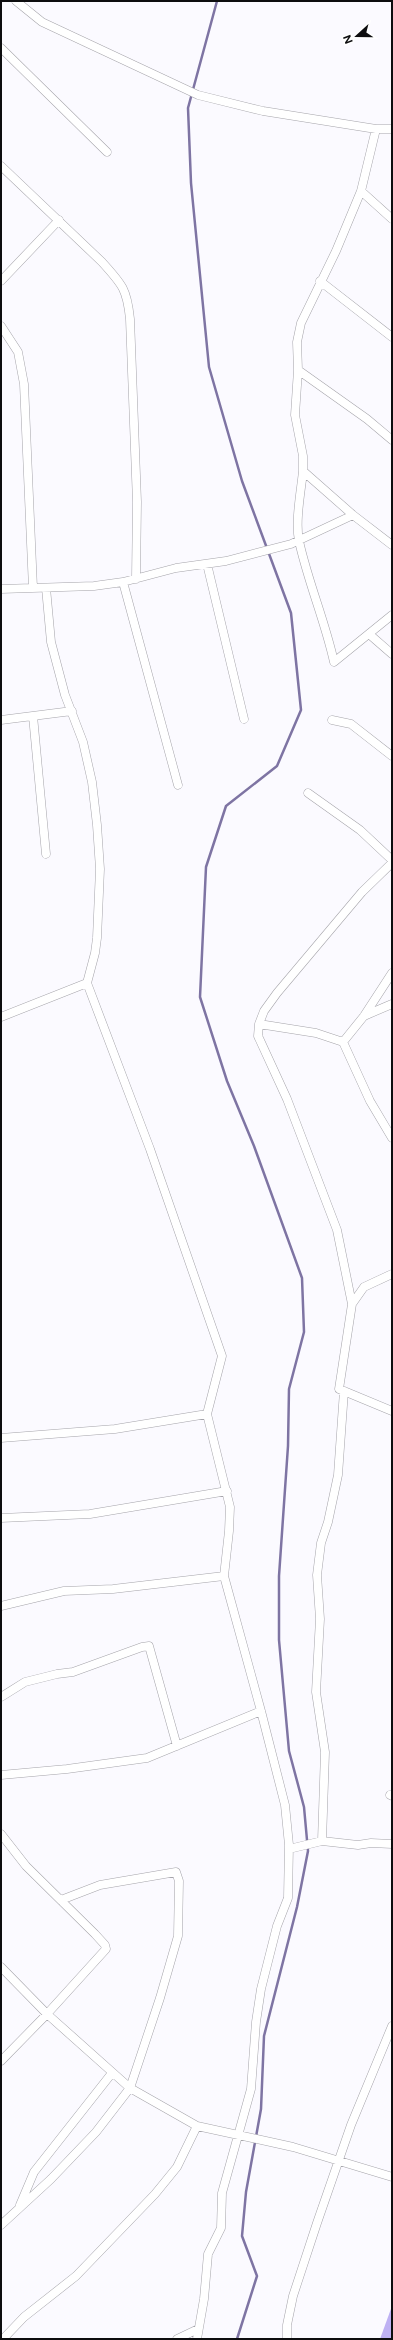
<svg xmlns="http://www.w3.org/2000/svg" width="393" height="2340" font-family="Figtree,sans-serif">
	<rect width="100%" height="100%" fill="#fbfaff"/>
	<!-- forest -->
	<path fill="#beb1f3" d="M392,2306V2339H380Z"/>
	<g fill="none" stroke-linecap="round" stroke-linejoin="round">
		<!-- stream -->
		<path stroke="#7e74a3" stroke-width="2.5" d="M217,1L188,108L191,183L209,367L242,481L291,613L301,710L277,766L226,806L206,867L200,997L227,1081L254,1146L302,1278L304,1332L289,1389L288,1446L279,1576V1640L289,1751L304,1807L308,1851L297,1907L264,2036L261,2109L246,2192L242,2236L257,2276L237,2339"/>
		<defs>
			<path id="street" d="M16,1L42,22L198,95L263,111L376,129H392
				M1,48L107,152
				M376,129L361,191L336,251L301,323L297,342L298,370L367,419L392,440
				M1,166L102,262C122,284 127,289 130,319L137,502L136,579
				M361,191L392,219
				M1,281L59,220
				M320,281L392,337
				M1,326L18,352L24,384L33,588
				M298,370L295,415L303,456V471L353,515L392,545
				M303,471C301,491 295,521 299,541C308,582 325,621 334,662L392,615
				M207,564L244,719
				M123,582L178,785
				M46,588L51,642L65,695L83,742L92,782L97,825L100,869L97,938L95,953L87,983L150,1149L222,1356L207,1414L230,1507L229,1531L224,1576L261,1711L285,1805L289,1845L288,1898L277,1926L261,1989L256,2022L251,2089L222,2193L221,2228L208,2254L204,2299L197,2339
				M1,589L94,586L123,582L176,568L226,561L291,544L353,515
				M369,634L392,654
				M33,716L46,854
				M1,720L72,711
				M332,720L351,724L392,756
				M308,793L360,830L392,860
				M392,863L362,892L277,993L264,1011L259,1024L258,1036L287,1099L337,1230L352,1304L339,1389L392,1411
				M364,1016L392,1004
				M1,1017L87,983
				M259,1024L316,1033L343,1042L370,1101L392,1138
				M343,1042L364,1016L392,973
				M352,1304L364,1287L392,1274
				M1,1438L115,1429L207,1414
				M1,1518L90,1514L227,1491
				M1,1606L64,1591L113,1589L224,1576
				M1,1697L25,1682L57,1674L73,1672L142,1647L149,1646L177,1746
				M1,1775L67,1769L147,1758L261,1711
				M390,1795L392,1796
				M1,1834L26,1866L95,1934L105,1945L106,1949L47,2014L1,2061
				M322,1841L325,1752L316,1692L320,1619L317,1575L321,1543L328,1522L338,1475L344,1391
				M289,1849L322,1841L358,1845L371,1843L392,1844
				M1,1967L47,2014L130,2088L197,2126L293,2147L392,2177
				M20,2205L34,2172L112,2073
				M1,2225L51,2179L96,2132L130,2088L160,1998L178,1936L179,1881L176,1872L100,1885L61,1900
				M3,2339L24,2317L76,2276L155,2194L177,2167L197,2126
				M177,2339L198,2329
				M287,2339V2325L293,2296L317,2223L351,2125L392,2026"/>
		</defs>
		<!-- street casing -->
		<use href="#street" stroke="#a5a4aa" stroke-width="9"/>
		<!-- street -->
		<use href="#street" stroke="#fff" stroke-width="8"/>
	</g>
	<!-- border -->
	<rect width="393" height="2340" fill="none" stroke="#0d0d0f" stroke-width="4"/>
	<!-- north arrow -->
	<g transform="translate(357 36) rotate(249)" stroke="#ffffff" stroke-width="3" paint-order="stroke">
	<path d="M0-3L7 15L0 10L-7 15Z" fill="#0d0d0f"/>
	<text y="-6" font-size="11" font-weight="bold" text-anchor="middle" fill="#0d0d0f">N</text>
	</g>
</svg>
